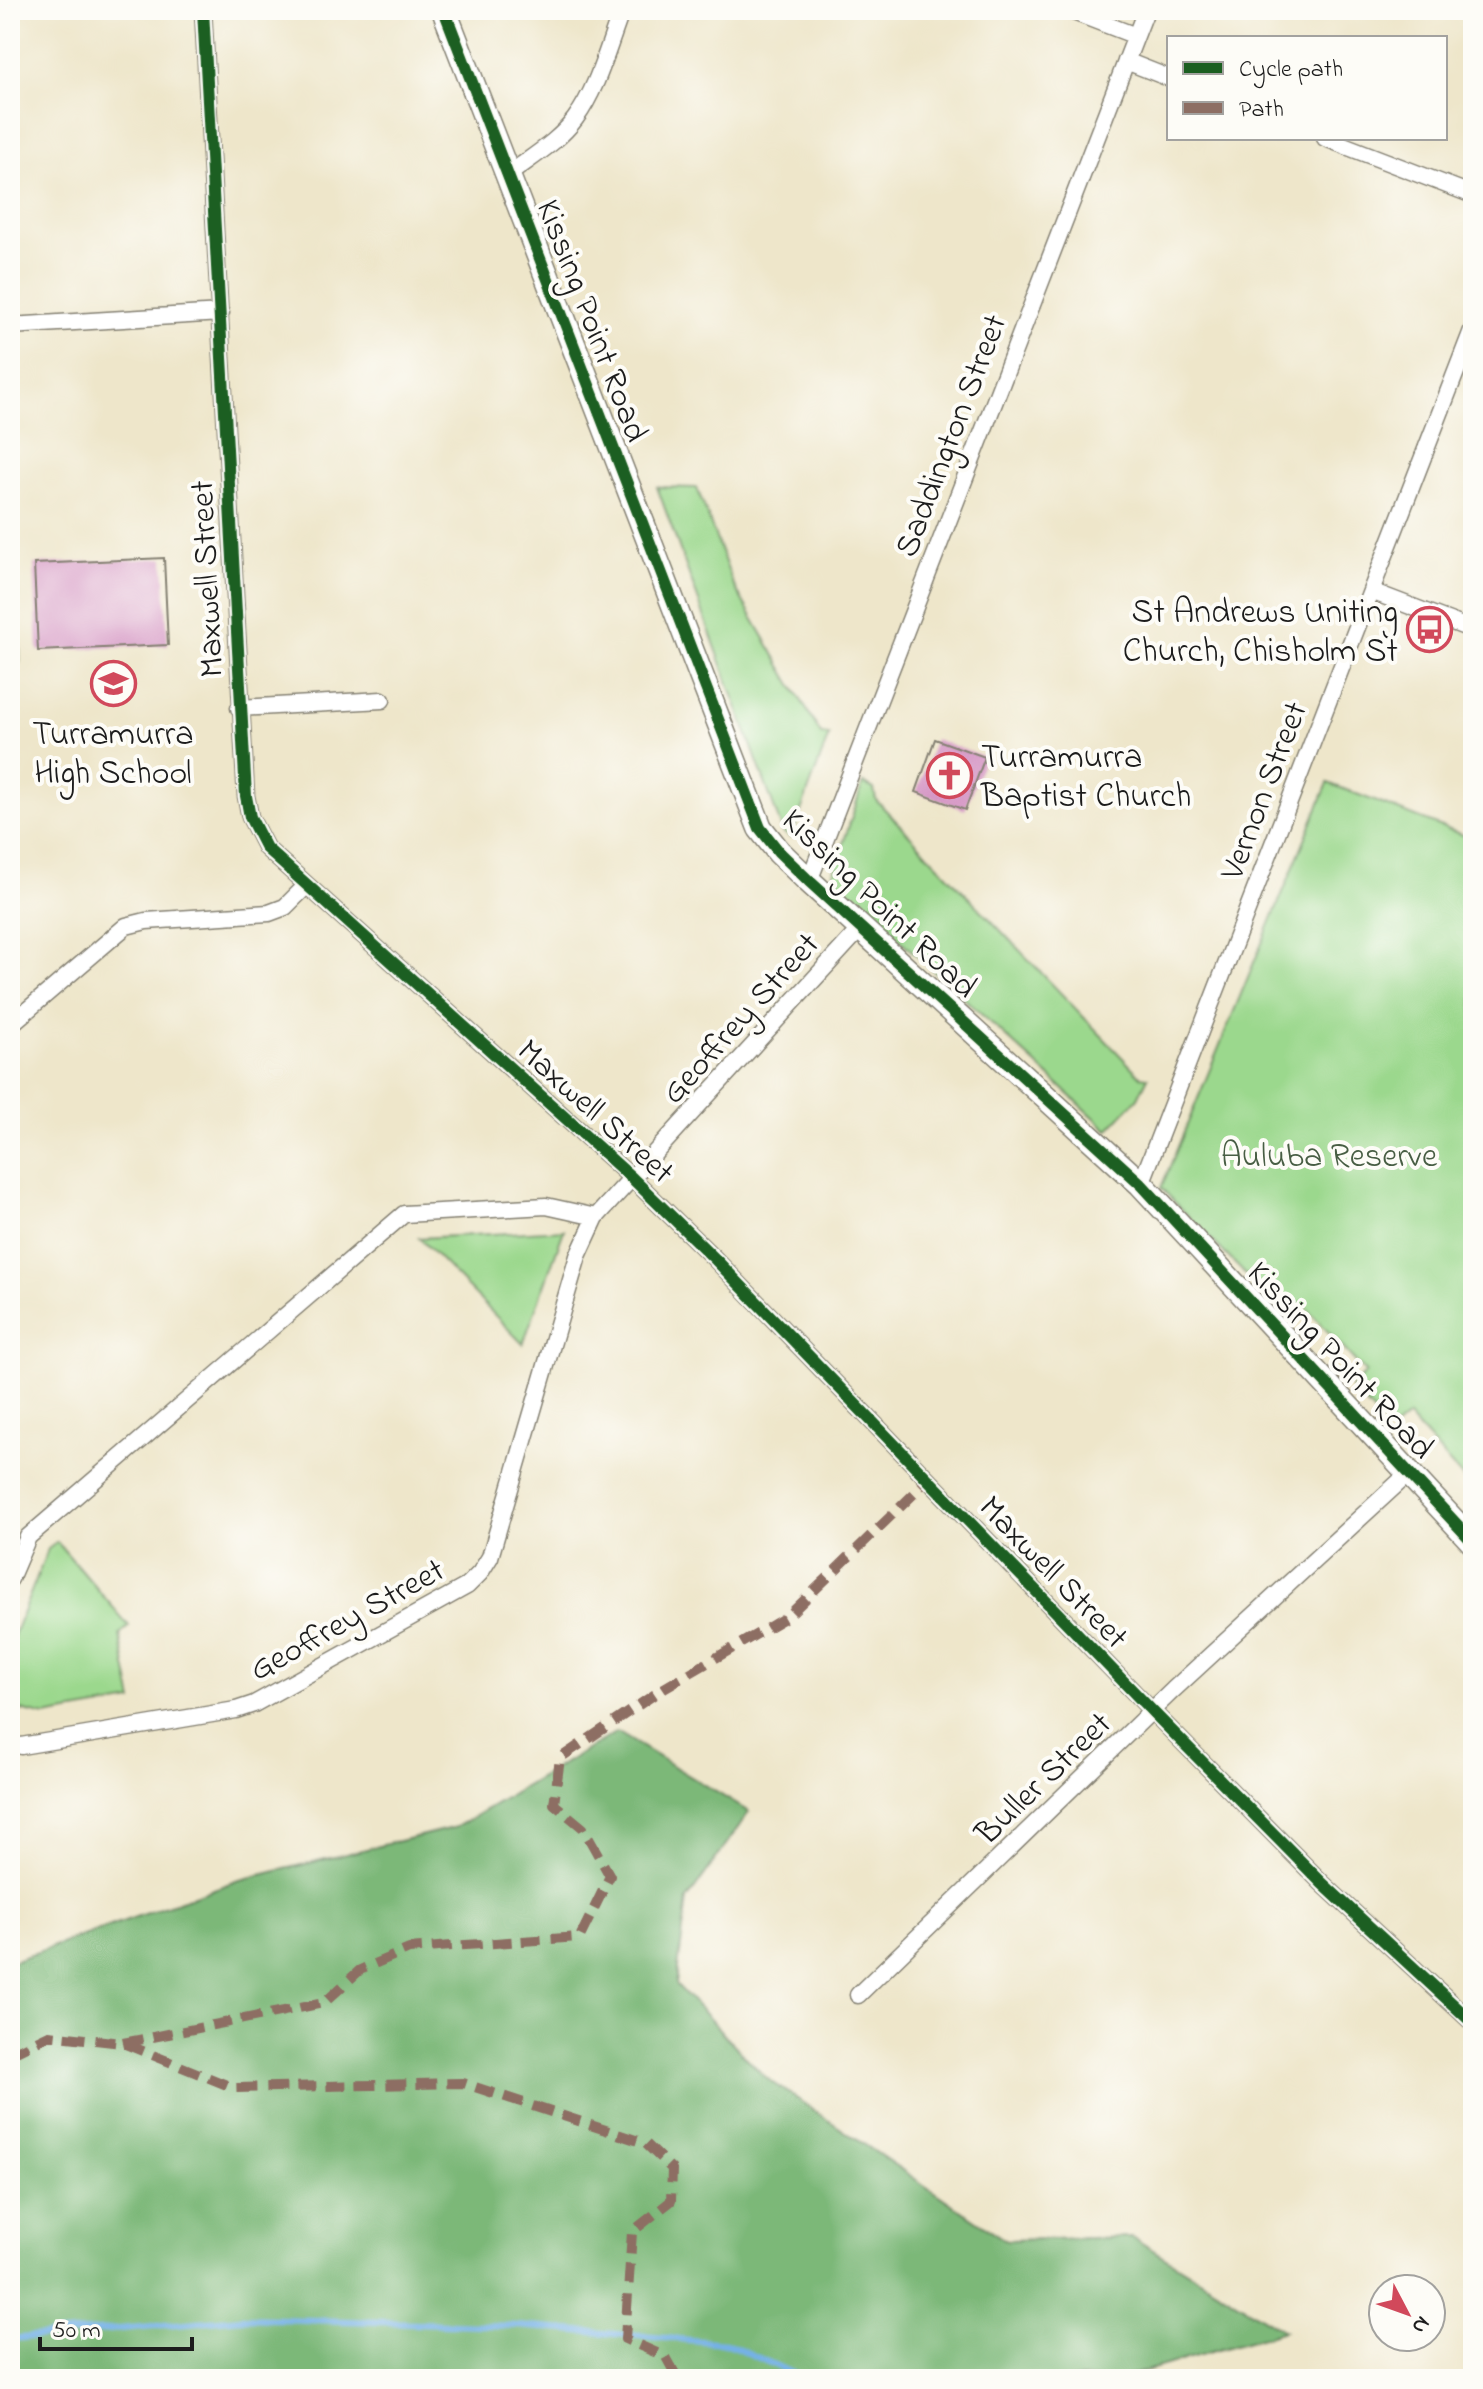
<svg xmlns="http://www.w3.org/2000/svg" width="1483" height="2389" font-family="'Indie Flower',sans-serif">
	<rect width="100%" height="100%" fill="#fdfcf7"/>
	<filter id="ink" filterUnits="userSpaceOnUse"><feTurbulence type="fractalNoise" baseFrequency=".0125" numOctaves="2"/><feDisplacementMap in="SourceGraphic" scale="16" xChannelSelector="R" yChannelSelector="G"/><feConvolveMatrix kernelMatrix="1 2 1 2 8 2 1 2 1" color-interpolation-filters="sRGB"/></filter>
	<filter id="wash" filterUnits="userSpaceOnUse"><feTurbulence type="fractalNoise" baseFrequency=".006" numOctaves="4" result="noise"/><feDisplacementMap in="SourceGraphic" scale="32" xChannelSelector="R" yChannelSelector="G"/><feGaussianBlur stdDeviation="1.8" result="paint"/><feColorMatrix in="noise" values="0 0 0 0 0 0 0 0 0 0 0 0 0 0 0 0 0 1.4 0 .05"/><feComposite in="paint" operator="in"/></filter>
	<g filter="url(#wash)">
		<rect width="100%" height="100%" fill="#eee6ca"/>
		<!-- green -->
		<path fill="#9bd88d" stroke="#5c7a54" stroke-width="2" d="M657,487L697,488L734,586L821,734L829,735L791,838L783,832Z
			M17,579L20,662L10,663V580Z
			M863,783L874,789L876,800L1140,1076L1148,1077L1138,1098L1108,1130L843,888L833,874Z
			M1328,783L1473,839V1489L1408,1417L1391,1431L1351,1388L1366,1373L1301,1302L1285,1315L1161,1188Z
			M564,1230L523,1344L419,1238Z
			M57,1542L129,1626L120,1635L133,1701L45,1716L21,1710L10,1695V1645L48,1549Z"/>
		<!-- forest -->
		<path fill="#7cb878" stroke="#4c6a4a" stroke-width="2" d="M617,1732L749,1812L687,1900L676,1984L765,2077L1005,2240L1132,2237L1284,2331L1118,2379H10V1962L236,1881L456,1827Z"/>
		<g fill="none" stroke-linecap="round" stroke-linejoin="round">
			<!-- stream -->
			<path stroke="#75b1e7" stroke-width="6" d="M10,2339L242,2318L517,2326L726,2343L805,2379"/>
		</g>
		<g id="blocks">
			<!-- building -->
			<path fill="#d596c5" d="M164,558L168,645L38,651L34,564Z
				M935,739L985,757L965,810L916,792Z"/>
		</g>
	</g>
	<g filter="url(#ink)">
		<use href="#blocks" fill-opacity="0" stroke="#858173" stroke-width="2"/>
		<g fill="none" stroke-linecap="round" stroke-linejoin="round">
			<defs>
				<path id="street" d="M203,10L246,796L250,817L266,848L632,1178L716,1260L1153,1712L1322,1883L1473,2023
					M1068,10L1136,36
					M1126,61L1169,78
					M1325,138L1473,195
					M508,175C530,158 558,142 575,119C598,88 608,46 622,10
					M10,326L221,313
					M1371,591L1473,630
					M239,708L382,700
					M809,881L1146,10
					M10,1025L126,926L146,921L269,913L285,907L306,886
					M1141,1184L1473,328
					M10,1579L28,1537L404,1214L546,1206L596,1217
					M10,1744L21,1746L236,1710L254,1704L467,1586L480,1573L490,1557L578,1256L596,1217L860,929
					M858,1995L1173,1690L1409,1473"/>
				<path id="secondary" d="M444,10L760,828L779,852L809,881L1141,1184L1473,1542"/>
			</defs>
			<!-- street casing -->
			<use href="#street" stroke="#858173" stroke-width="19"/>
			<!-- secondary casing -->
			<use href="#secondary" stroke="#858173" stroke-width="27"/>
			<!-- street -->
			<use href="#street" stroke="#fff" stroke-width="16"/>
			<!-- secondary -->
			<use href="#secondary" stroke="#fff" stroke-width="24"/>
			<!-- quiet -->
			<path stroke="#8d6e63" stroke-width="10" stroke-dasharray="20 10" stroke-linecap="butt" d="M123,2043L324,2003L360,1970L409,1949L580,1937L610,1876L583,1828L554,1804L560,1758L664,1688L788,1616L928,1480
				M10,2054L49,2035L123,2043L234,2088L463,2083L645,2143L672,2169L671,2201L632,2232L625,2339L666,2357L678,2379"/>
			<defs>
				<path id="cycleway" d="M203,10L246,796L250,817L266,848L632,1178L716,1260L1153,1712L1322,1883L1473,2023
					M444,10L760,828L779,852L809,881L1141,1184L1473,1542"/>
			</defs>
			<!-- cycleway casing -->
			<use href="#cycleway" stroke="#fdfcf7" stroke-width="17"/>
			<!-- cycleway -->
			<use href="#cycleway" stroke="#1b5e20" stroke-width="12"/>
		</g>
	</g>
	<!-- icons -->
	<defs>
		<symbol id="bus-ring" viewBox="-11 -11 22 22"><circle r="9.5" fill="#fdfcf7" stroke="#d1495b" stroke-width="1.5"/><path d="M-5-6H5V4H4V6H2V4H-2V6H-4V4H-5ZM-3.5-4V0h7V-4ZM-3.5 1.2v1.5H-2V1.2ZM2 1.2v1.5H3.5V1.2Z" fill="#d1495b"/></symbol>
		<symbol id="school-ring" viewBox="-11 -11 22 22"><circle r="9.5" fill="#fdfcf7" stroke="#d1495b" stroke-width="1.5"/><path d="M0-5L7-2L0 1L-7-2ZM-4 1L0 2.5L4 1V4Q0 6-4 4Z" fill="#d1495b"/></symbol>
		<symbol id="church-ring" viewBox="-11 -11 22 22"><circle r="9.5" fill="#fdfcf7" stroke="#d1495b" stroke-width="1.5"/><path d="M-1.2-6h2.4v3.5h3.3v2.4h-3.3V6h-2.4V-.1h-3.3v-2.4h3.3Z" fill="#d1495b"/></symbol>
	</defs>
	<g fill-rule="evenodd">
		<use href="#bus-ring" x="1404" y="604" width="51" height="51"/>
		<use href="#school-ring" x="88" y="658" width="51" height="51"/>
		<use href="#church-ring" x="924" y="750" width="51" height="51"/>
	</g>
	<g text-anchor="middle" stroke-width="8" stroke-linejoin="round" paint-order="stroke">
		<!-- street labels -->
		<g font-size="34" fill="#1c1c1c" stroke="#fdfcf7">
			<text transform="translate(594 320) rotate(69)" y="12">Kissing Point Road</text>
			<text transform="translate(949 435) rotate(-69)" y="12">Saddington Street</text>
			<text transform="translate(205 579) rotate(-93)" y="12">Maxwell Street</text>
			<text transform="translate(1262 790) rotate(-69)" y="12">Vernon Street</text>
			<text transform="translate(881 902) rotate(44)" y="12">Kissing Point Road</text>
			<text transform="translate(739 1017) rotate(-48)" y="12">Geoffrey Street</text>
			<text transform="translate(597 1110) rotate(42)" y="12">Maxwell Street</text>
			<text transform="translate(1342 1359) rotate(47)" y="12">Kissing Point Road</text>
			<text transform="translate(1055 1571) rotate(46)" y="12">Maxwell Street</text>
			<text transform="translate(346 1618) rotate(-29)" y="12">Geoffrey Street</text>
			<text transform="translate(1042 1777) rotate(-44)" y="12">Buller Street</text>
		</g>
		<!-- poi labels -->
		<g font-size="34" fill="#1c1c1c" stroke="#fdfcf7" text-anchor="end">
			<text x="1398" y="622">St Andrews Uniting<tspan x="1398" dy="39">Church, Chisholm St</tspan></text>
			<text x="113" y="744" text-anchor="middle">Turramurra<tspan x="113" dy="39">High School</tspan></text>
			<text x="981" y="767" text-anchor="start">Turramurra<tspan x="981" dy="39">Baptist Church</tspan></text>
		</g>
		<!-- park labels -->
		<g font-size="34" fill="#485e44" stroke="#fdfcf7">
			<text x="1329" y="1166">Auluba Reserve</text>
		</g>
	</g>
	<!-- margin -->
	<rect width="1483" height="2389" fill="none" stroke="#fdfcf7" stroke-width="40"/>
	<!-- legend -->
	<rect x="1167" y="36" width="280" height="104" fill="#fdfcf7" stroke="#a3a29f" stroke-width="2"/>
	<rect x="1183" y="62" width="40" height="12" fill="#1b5e20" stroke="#a3a29f" stroke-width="2"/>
	<text x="1239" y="76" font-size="24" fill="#1c1c1c">Cycle path</text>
	<rect x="1183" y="102" width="40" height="12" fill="#8d6e63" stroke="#a3a29f" stroke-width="2"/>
	<text x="1239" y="116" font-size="24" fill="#1c1c1c">Path</text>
	<!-- north arrow -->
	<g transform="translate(1407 2313) rotate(131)"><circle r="38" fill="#fdfcf7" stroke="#a3a29f" stroke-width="2"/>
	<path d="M0-6L14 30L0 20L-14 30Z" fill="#d1495b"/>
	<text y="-12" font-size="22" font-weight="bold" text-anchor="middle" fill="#1c1c1c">N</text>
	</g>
	<!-- scale -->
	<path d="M40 2337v12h152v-12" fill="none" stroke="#1c1c1c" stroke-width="4"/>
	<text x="52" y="2337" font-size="24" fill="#1c1c1c" stroke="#fdfcf7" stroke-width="6" paint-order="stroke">50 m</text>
</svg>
